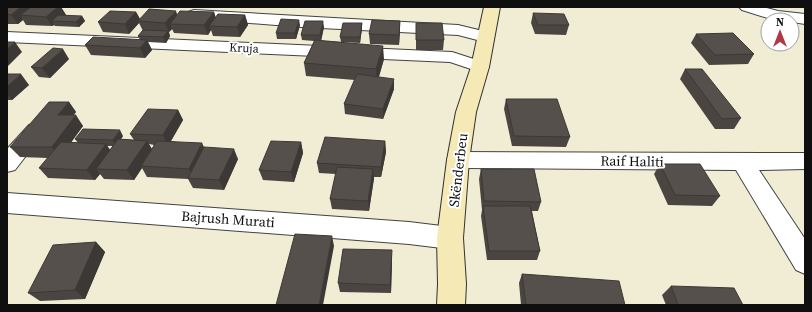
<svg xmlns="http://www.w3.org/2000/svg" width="812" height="312" font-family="'Source Serif 4',serif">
	<rect width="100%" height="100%" fill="#fdfaf2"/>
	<!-- farmland -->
	<path fill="#f1edd5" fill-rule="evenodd" d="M7,7H805V305H7ZM768,20H792V44H768Z"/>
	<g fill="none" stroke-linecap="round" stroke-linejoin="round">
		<defs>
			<path id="street" d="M739,7H763L778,11L805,14V24L792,22V20H774L742,10Z
				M194,10L458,25L491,33L493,37L491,41L485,42L458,35L301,27L188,18L186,15L188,12Z
				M7,32L452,52L486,63L489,67L486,71L480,72L450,62L7,42Z
				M36,123L43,125L46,130L15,170L7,172V149L29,125Z
				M458,152L805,153V169L759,170L805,239V274L796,270L736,170L458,168L450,166L447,160L450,154Z
				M7,193L409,222L450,227L459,230L463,238L459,246L450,249L409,244L7,213Z"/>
			<path id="secondary" d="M484,7H500L489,67L476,112L469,160L463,238L466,284L465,305H437L438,284L437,238L447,160L456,112L471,67Z"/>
		</defs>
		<!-- street casing -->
		<use href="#street" stroke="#424242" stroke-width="2"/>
		<!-- secondary casing -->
		<use href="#secondary" stroke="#313131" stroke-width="2"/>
		<!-- street -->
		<use href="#street" fill="#fff" fill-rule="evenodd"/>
		<!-- secondary -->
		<use href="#secondary" fill="#f5eab6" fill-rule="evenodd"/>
	</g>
	<!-- wall -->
	<path fill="#4a4541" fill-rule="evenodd" d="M7,7L29,8L31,7H61L66,15L65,16H82L85,21L79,27L55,26L54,25L52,26L26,25L23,20L18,24H7Z
		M136,12L140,19L177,15L214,12L215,17L245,15L248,25L240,37L213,36L211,30L208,35L174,33L172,29L169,32L170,36L166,43L148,42L152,50L145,58L91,55L85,45L140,40L138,36L143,31L139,23L129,34L103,32L98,22Z
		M533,13L569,25L566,35L535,34L531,23Z
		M400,21V30L399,45L370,44L369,34Z
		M362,23V28L360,43L342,42L384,59L379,77L394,89L383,119L345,114L344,104L355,80L306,76L304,63L314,41L302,40L301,35L324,27L321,41L341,42L340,37Z
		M416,23L444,40L443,50H416Z
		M300,25L296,39H277L276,33Z
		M696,34L754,54L748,64L709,65L691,43Z
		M69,59L50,78L39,77L31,67Z
		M685,69L741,118L734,129H715L680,79Z
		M7,74L29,85L12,100H7Z
		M506,99L570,137L566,147L512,146L504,109Z
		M69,102L76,112L73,115L83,126L71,142L78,143L75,139L123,136L121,139L134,140L130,134L178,110L183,120L171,141L204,147L238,159L224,190L193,188L188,179L147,177L142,168L134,180L104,179L100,174L95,180L48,178L39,168L48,158L20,157L10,147ZM149,144L154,145L152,149ZM107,146H113L110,150Z
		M385,141L386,152L381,177H374L369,211L332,209L330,199L336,174L319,173L317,163Z
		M301,142L303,153L294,182L263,180L259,170Z
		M660,164L720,196L712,206L668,205L654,174Z
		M481,169L541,202L538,211H532L540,251L537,260H487L481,216L482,210L479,179Z
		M96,242L105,252L85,299L40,301L28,293Z
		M392,260L391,293L340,292L338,283Z
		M522,274L625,305H521L519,283Z
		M671,286L743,305H666L662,295Z"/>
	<!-- shaded-wall -->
	<path fill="#3c3835" d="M21,7H28L32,13L20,15L23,20L18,24L11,15Z
		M58,7H61L66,15L58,21H52L54,25L52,26L46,17Z
		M176,11L179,20L170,24L172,29L169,32L165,23Z
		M136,12L141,21H138L139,23L129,34L125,24Z
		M214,12L217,21L209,26L211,30L208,35L204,25Z
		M245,15L248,25L240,37L237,27Z
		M82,16L85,21L79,27L76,22Z
		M299,20L300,25L296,39L295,33Z
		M323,21L324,27L321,41L320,35Z
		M400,21V30L399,45V35Z
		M362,23V28L360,43V37Z
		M168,31L170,36L166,43L163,37Z
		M147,40L152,50L145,58L140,48Z
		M15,42L22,52L7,67V49Z
		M383,46L384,59L377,82L376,69Z
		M63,49L69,59L50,78L42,68Z
		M21,74L29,85L12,100L7,94V87Z
		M394,79V89L383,119V109Z
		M69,102L76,112L66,125L58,115Z
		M178,110L183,120L168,146L163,135Z
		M76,115L83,126L60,158L52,147Z
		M120,130L123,136L116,146L113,140Z
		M147,141L153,151L141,166L142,168L134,180L127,170Z
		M385,141L386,152L381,177V167Z
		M301,142L303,153L294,182L291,172Z
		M202,143L207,153L194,178L189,169Z
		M106,144L113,154L96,169L100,174L95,180L87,170Z
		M234,149L238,159L224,190L219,180Z
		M373,169L374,179L369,211L368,201Z
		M332,236L334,246L323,305H319Z
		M96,242L105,252L85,299L75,290Z
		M392,250V260L391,293L390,285Z"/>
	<!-- building -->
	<path fill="#56504c" stroke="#3c3835" d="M7,7H21L11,15L7,14Z
		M31,7H58L46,17L20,15Z
		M149,9L176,11L165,23L138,21Z
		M110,11L136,12L125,24L98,22Z
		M180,11L214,12L204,25L170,24Z
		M533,13L564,14L569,25H538Z
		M218,14L245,15L237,27L209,26Z
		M58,15L82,16L76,22L52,21Z
		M281,19L299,20L295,33H276Z
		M372,20L400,21L399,35L369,34Z
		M305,21H323L320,35H301Z
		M343,23H362L360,37H340Z
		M416,23H442L444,40H416Z
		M143,30L168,31L163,37L138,36Z
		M733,33L754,54L715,55L696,34Z
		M93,37L147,40L140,48L85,45Z
		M315,40L383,46L376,69L304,63Z
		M7,42H15L7,49Z
		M53,48L63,49L42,68L31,67Z
		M685,69H702L741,118L722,119Z
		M7,74H21L7,87Z
		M357,74L394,79L383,109L344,104Z
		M506,99H557L570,137L514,136Z
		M49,102H69L58,115H76L52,147H10Z
		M148,109L178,110L163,135L130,134Z
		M83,129L120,130L113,140L75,139Z
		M325,137L385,141L381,167L317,163Z
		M118,139L147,141L127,170L96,169Z
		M157,141L202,143L189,169L141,166Z
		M271,141L301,142L291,172L259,170Z
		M61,142L106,144L87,170L39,168Z
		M204,147L234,149L219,180L188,178Z
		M660,164H700L720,196L675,195Z
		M337,167L373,169L368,201L330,199Z
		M481,169H534L541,202L484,201Z
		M483,206H530L540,251H489Z
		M295,234L332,236L319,305H276Z
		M96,242L75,290L28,293L53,245Z
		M343,249L392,250L390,285L338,283Z
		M522,274L619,281L625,305H526Z
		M671,286L734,288L743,305H678Z"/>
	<g text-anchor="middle" stroke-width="4" stroke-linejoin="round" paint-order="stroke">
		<!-- far-street labels -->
		<g font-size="12" fill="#0f0f0f" stroke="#fff">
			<text transform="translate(244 48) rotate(3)" y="4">Kruja</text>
		</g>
		<!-- street labels -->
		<g font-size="14" fill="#0f0f0f" stroke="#fff">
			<text transform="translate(632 161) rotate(1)" y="5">Raif Haliti</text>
			<text transform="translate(458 170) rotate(-83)" y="5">Skënderbeu</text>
			<text transform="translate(228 219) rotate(4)" y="5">Bajrush Murati</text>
		</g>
	</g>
	<!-- border -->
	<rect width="812" height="312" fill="none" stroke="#0f0f0f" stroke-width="16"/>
	<!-- north arrow -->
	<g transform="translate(780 32)"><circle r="19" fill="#ffffff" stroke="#9f9f9f"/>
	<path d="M0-3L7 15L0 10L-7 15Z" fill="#ad3945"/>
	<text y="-6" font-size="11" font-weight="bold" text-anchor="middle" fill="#0f0f0f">N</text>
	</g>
</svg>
